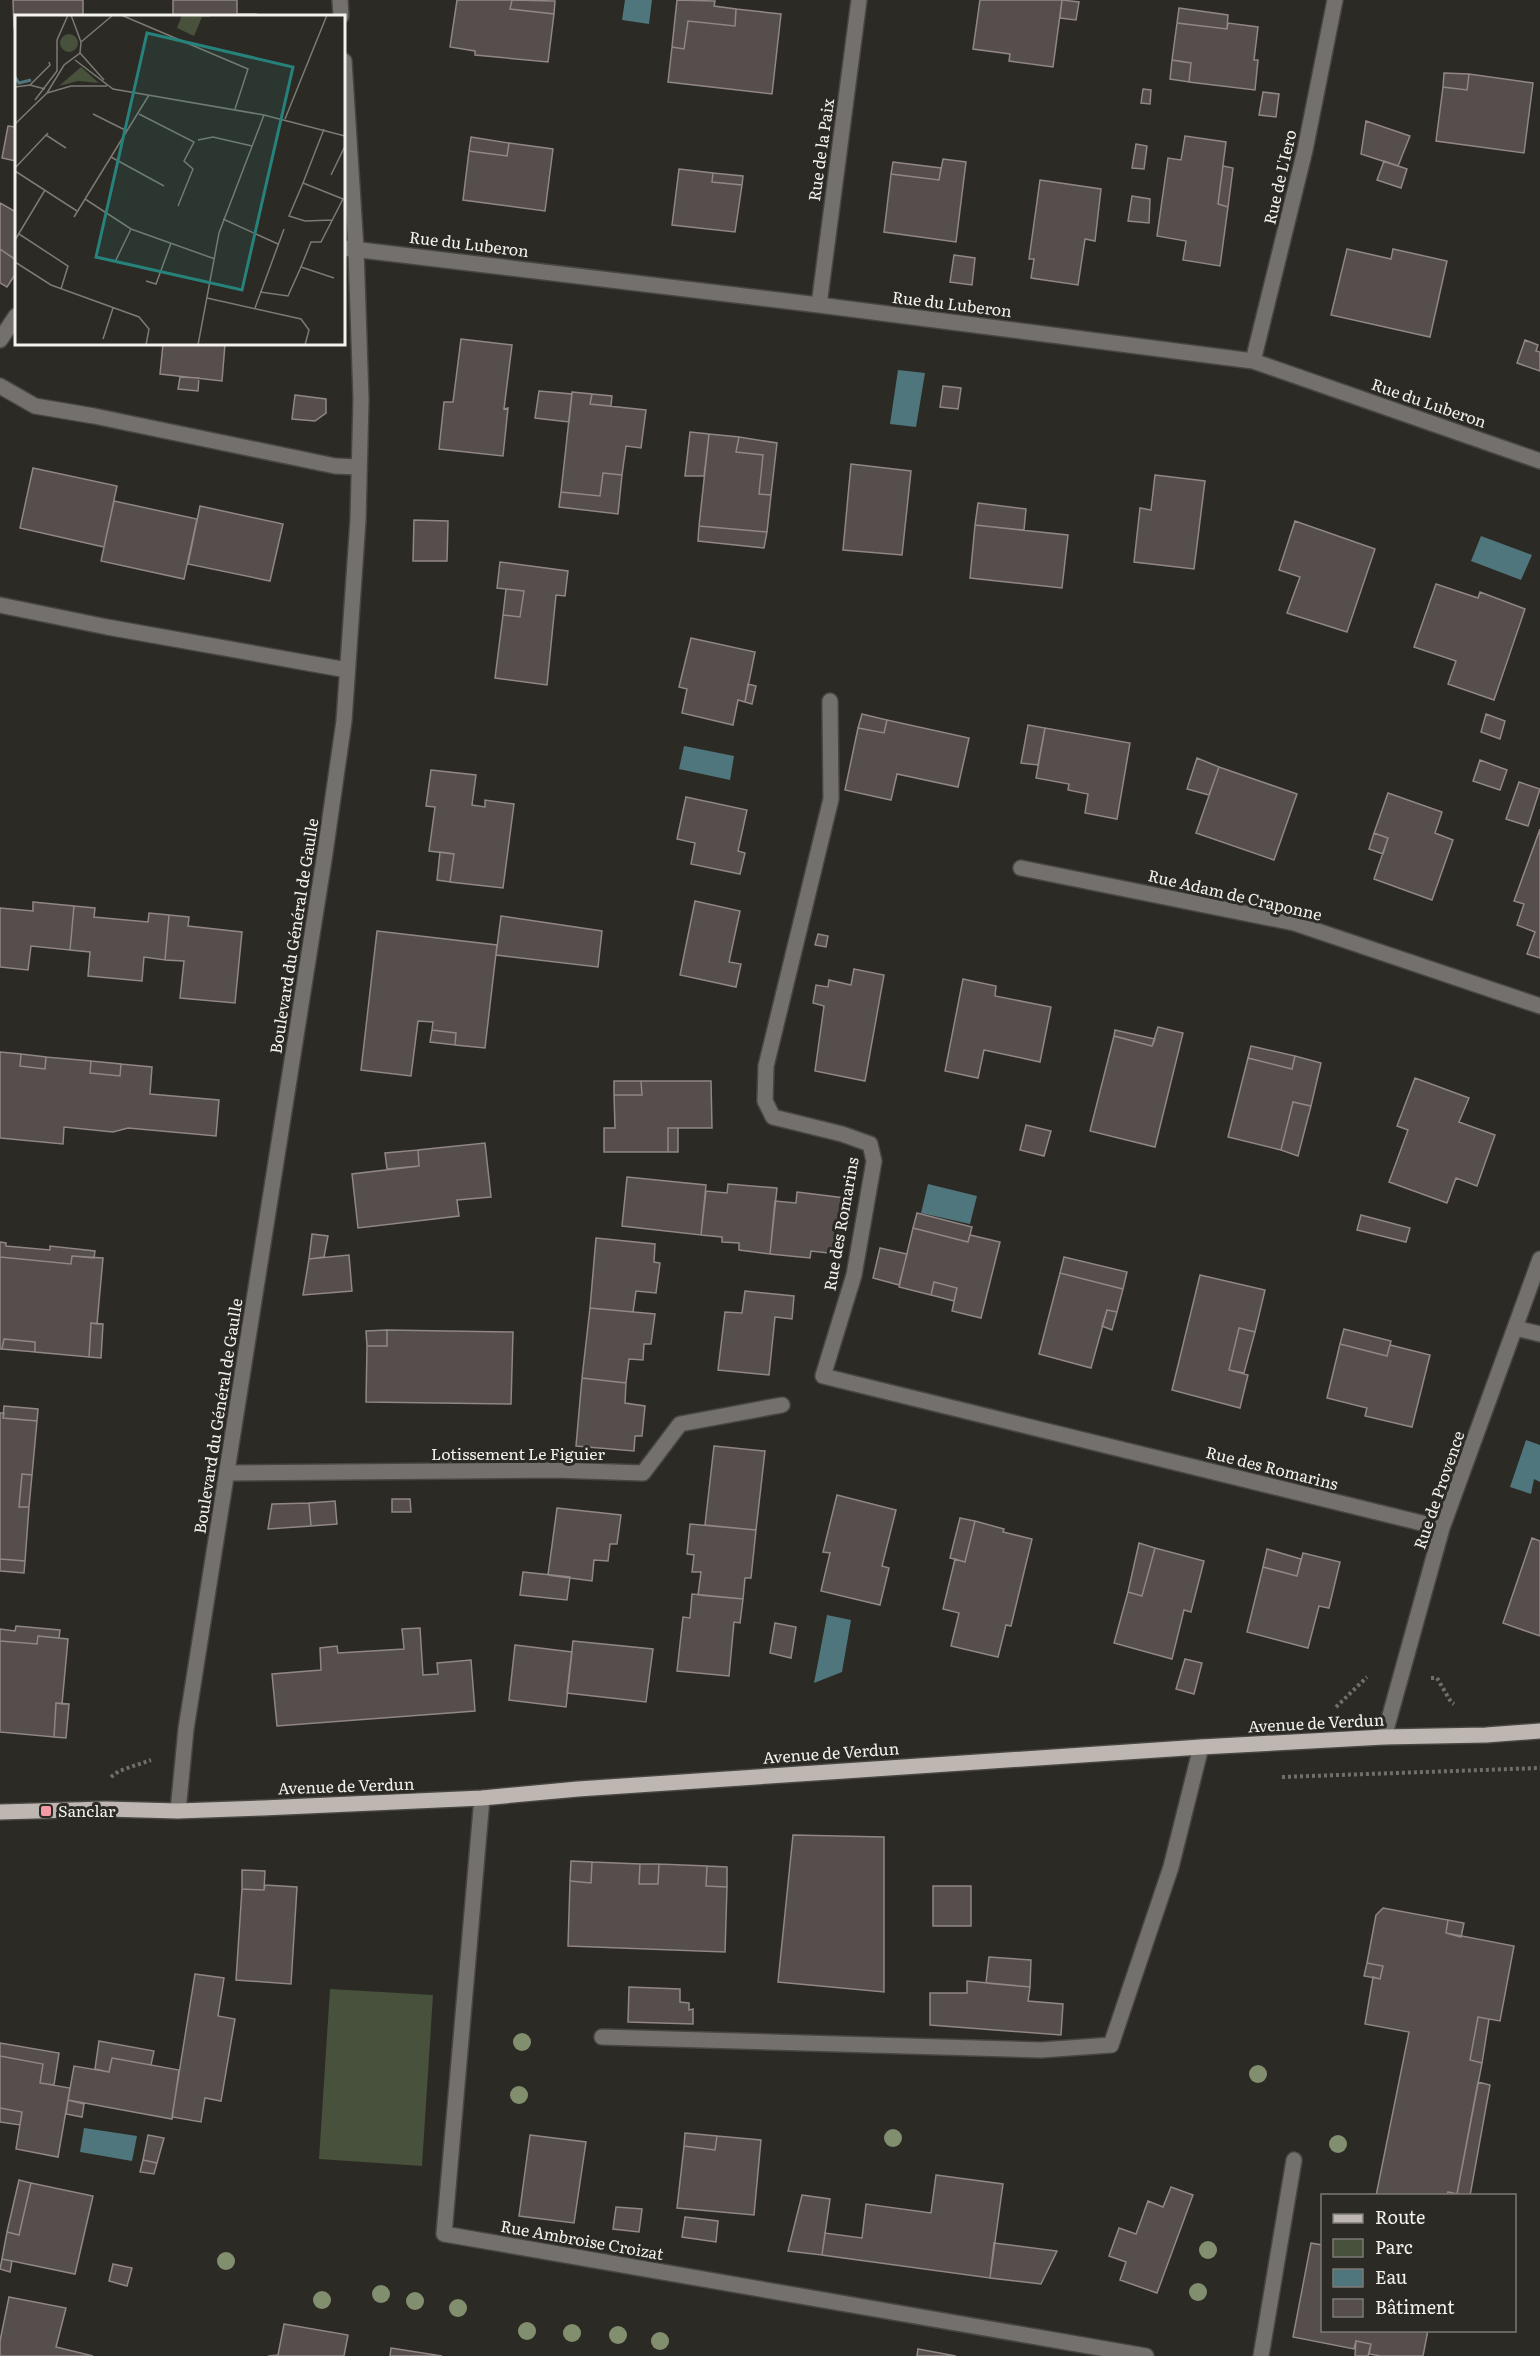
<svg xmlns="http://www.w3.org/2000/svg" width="1540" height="2356" font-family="Literata,serif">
	<rect width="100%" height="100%" fill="#2c2a24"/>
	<!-- green -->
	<path fill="#47513c" d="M330,1989L433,1995L422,2166L319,2159Z"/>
	<!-- water -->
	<path fill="#50767d" d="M625,0H652L649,24L622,20Z
		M898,370L925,373L916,427L890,424Z
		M1481,536L1532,555L1521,580L1471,561Z
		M684,746L734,756L730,780L679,769Z
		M928,1184L977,1196L970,1224L921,1213Z
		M1526,1440L1540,1445V1482L1534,1479L1531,1494L1510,1487Z
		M827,1615L851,1620L842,1672L814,1683Z
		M84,2128L137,2136L132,2161L80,2152Z"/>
	<!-- building -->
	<path fill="#564d4d" stroke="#908685" stroke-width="1.5" d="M13,0H83V16H16V28H14Z
		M173,0H237V14H256V16H173Z
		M457,0H512L510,9L554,14L548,62L475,55V51L450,47Z
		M512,0L555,1L554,14L510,9Z
		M677,0L715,1L714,6L736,9L735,26L688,21L684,49L672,47Z
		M980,0H1062L1053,67L1009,61L1010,54L973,49Z
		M1062,0L1079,2L1076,20L1060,18Z
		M1179,8L1228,15L1227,29L1177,23Z
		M736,9L781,14L772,94L668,82L672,47L684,49L688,21L735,26Z
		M1177,23L1227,29L1228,23L1258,27L1254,60H1258L1255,90L1189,82L1191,63L1172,60Z
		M1172,60L1191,63L1189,82L1170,79Z
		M1444,73L1469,74L1467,90L1443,87Z
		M1469,74L1533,83L1524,153L1436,141L1443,87L1467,90Z
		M1143,89L1151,90L1150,104L1141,103Z
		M1263,92L1279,94L1276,117L1259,115Z
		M1366,121L1410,136L1398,166L1361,154Z
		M8,126L16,127V161L2,158Z
		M1185,136L1226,142L1218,204L1228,207L1220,266L1183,260L1186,241L1157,236L1168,158L1181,160Z
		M471,137L509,143L507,156L469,151Z
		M509,143L553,149L545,211L463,200L469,151L507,156Z
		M1136,144L1147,146L1144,169L1132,168Z
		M943,159L966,162L956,242L884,232L891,174L939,180Z
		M1384,161L1407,169L1401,188L1377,180Z
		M893,162L941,168L939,180L891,174Z
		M1223,166L1233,168L1228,207L1218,204Z
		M679,169L713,173L712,182L742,185L735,232L672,225Z
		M713,173L743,176L742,185L712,182Z
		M1040,180L1101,189L1095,241L1085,239L1078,285L1031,278L1034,259H1029Z
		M1132,196L1150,199L1149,223L1128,221Z
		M0,203L16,212V260L0,249Z
		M0,249L16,260V273L7,287L0,283Z
		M1347,249L1391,259L1393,249L1447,261L1430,337L1331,315Z
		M954,255L975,258L972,285L950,282Z
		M461,339L512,345L504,409L508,408L503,456L439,449L444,402H453Z
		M1525,340L1538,345L1536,351L1540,352V371L1517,363Z
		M163,344H225L222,381L160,374Z
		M180,377L199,378L198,391L178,389Z
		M943,386L961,388L958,409L940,407Z
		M539,391L572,394L569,422L535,418Z
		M572,392L592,394L590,404L646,410L641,448L626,446L622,475L603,473L600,496L561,492Z
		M592,394L612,396L611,406L590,404Z
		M295,395L326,399V413L315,421L292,419Z
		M690,432L709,434L704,476H685Z
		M709,434L739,437L736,452L763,455L759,494L771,495L767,532L699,526Z
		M739,437L777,443L771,495L759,494L763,455L736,452Z
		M851,464L911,471L902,555L843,550Z
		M33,468L117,486L104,547L20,528Z
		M603,473L622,475L618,514L559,507L561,492L600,496Z
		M1155,475L1205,481L1194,569L1134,562L1140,508L1151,510Z
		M114,501L197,519L184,579L101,561Z
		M978,503L1026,509L1024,530L975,525Z
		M200,506L283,524L270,581L188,564Z
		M414,520L448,521L447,561H413Z
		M1295,521L1375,549L1347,632L1287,613L1300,577L1279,570Z
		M975,525L1068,535L1062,588L970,578Z
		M699,526L767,532L764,548L698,541Z
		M500,562L568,571L565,596L556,595L547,685L495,678L503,615L520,617L524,591L497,588Z
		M1436,584L1478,598L1480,592L1525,609L1494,700L1448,684L1456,661L1414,647Z
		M506,589L524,591L520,617L503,615Z
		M691,638L755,652L745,702L738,700L733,725L682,713L687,689L679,687Z
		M748,684L756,686L752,704L745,702Z
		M862,714L887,720L884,733L858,728Z
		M1486,714L1505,721L1500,739L1481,732Z
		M887,720L969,738L958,787L897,774L891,800L845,790L858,728L884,733Z
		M1028,725L1045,728L1038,765L1021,763Z
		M1045,728L1130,743L1117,819L1085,813L1088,794L1068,790L1069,784L1036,778Z
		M1197,758L1219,767L1209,795L1187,789Z
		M1480,760L1507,770L1500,790L1473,781Z
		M1219,767L1297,794L1274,860L1196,833Z
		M431,770L476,775L472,805L485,807V800L514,804L503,888L450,882L454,854L429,851L435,807L426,806Z
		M1519,782L1540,789L1528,826L1506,819Z
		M1388,793L1442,812L1435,833L1453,840L1432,900L1374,879L1388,838L1374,833Z
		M686,797L747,810L738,851L745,853L740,874L691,864L695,843L677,839Z
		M1540,829V958L1527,954L1535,932L1517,925L1524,904L1514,901Z
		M1374,833L1388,838L1383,854L1369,849Z
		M440,852L454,854L450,882L437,880Z
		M695,901L740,911L729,962L741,964L736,987L680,975Z
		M33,902L74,906L70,950L31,946L28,970L0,967V908L33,911Z
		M74,906L95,908L94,917L148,922L149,913L169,915L165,960L144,957L142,981L88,976L90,952L70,950Z
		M169,915L189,917L188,926L242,932L235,1003L180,998L184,961L165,960Z
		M501,916L602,931L598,967L496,955Z
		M377,931L497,945L485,1048L455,1045L456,1033L432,1030L433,1022L418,1021L411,1076L361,1070Z
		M818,934L828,936L826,947L815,945Z
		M854,969L884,975L865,1081L815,1071L824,1006L813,1003L816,985L828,987L829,980L851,985Z
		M963,979L996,986L995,996L1051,1007L1040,1062L984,1050L978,1078L945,1071Z
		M1158,1027L1183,1033L1155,1147L1090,1131L1114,1036L1152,1046Z
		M432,1030L456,1033L455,1045L430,1042Z
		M1115,1030L1155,1039L1152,1046L1114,1036Z
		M1251,1046L1295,1056L1292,1069L1248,1058Z
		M0,1052L21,1054L20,1066L45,1069L46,1057L91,1061L90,1073L120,1076L121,1064L152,1067L150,1094L219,1100L216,1136L128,1128L113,1132L64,1127L63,1144L0,1138Z
		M21,1054L46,1057L45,1069L20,1066Z
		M1295,1056L1321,1063L1311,1106L1293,1102L1281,1150L1228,1137L1248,1058L1292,1069Z
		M91,1061L121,1064L120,1076L90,1073Z
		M1415,1078L1469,1098L1459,1122L1495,1135L1477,1186L1456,1178L1447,1203L1389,1182L1408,1130L1397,1126Z
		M614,1081H641L642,1095H614Z
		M641,1081H711L712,1128H668V1152H604V1128H615L614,1095H642Z
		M1293,1102L1311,1106L1298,1156L1281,1150Z
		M1026,1125L1051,1131L1044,1156L1020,1150Z
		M668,1128H678V1152H668Z
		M485,1143L491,1197L457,1200L459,1216L358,1228L352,1174L419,1166L418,1150Z
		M418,1150L419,1166L387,1169L385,1153Z
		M627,1177L706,1185L701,1235L622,1226Z
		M728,1184L777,1188L770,1254L739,1250V1243L722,1242V1237L701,1235L706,1191L727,1193Z
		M797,1192L853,1199L837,1254L811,1251L810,1258L770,1254L775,1201L796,1203Z
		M917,1213L972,1227L968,1242L913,1228Z
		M1361,1215L1410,1228L1406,1242L1357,1230Z
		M913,1228L968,1242L970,1235L1000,1242L981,1318L952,1311L957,1288L934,1282L931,1295L899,1287Z
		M312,1234L328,1236L324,1257L309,1259Z
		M596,1238L655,1244L654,1262L660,1263L656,1293L636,1291L633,1312L590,1308Z
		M0,1242L6,1243V1246L50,1250V1246L95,1251L94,1258L72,1256L71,1264L0,1257Z
		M880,1248L907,1254L899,1285L873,1278Z
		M349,1255L352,1291L303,1295L309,1259Z
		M72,1256L103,1258L97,1324L91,1323L89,1357L35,1352V1342L4,1339L2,1349H0V1257L71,1264Z
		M1064,1257L1127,1272L1123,1289L1060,1273Z
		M1060,1273L1123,1289L1117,1312L1107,1310L1091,1368L1039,1354Z
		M1200,1275L1265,1290L1255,1332L1239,1328L1229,1370L1248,1375L1240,1408L1172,1390Z
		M934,1282L957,1288L954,1301L931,1295Z
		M745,1291L794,1296L792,1319L775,1317L769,1375L718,1370L725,1312L742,1313Z
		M590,1308L655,1314L651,1344H644L643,1360L629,1359L626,1383L582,1378Z
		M1107,1310L1117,1312L1112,1330L1102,1326Z
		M91,1323L103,1324L101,1358L89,1357Z
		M1239,1328L1255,1332L1244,1373L1229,1370Z
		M1344,1329L1391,1341L1387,1356L1340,1344Z
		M387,1330V1346H367L366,1331Z
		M387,1330L513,1332L511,1404L366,1402L367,1346H387Z
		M4,1339L35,1342V1352L2,1349Z
		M1340,1344L1387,1356L1390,1345L1430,1355L1412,1427L1365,1416L1367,1408L1327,1398Z
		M582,1378L626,1383L625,1403L645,1406L642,1436H635L634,1451L576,1446Z
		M4,1406L38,1409L37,1421L3,1418Z
		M0,1413H4L3,1418L37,1421L32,1475L22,1474L19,1507H29L25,1561L0,1559Z
		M714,1446L765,1451L756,1530L705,1525Z
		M22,1474L32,1475L29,1507H19Z
		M837,1495L896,1510L882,1566L889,1568L880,1605L821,1591L830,1553L823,1552Z
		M392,1499H410L411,1512H392Z
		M335,1501L337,1524L311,1526L309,1503Z
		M309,1503L311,1526L268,1529L272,1504Z
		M557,1508L621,1515L617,1544H610L608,1561L594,1560L592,1581L548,1575Z
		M960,1518L975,1521L965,1562L950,1558Z
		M975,1521L1004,1529L1003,1532L1032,1539L1011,1626L1006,1625L998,1657L951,1646L959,1613L943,1609L955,1559L965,1562Z
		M690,1524L756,1530L751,1578H745L743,1599L698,1595L701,1572H692L694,1555L687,1554Z
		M1532,1538L1540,1541V1636L1503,1623Z
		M1139,1543L1155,1548L1142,1596L1128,1592Z
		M1155,1548L1204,1561L1191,1612L1184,1610L1172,1659L1114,1643L1128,1592L1142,1596Z
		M1267,1549L1301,1559L1297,1576L1263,1567Z
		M1303,1553L1340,1562L1329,1608L1319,1606L1308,1648L1247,1632L1263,1567L1297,1576Z
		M0,1559L25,1561L24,1573L0,1571Z
		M523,1572L570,1577L567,1600L520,1595Z
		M692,1594L743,1599L740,1623L734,1622L729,1676L677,1671L683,1617L690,1618Z
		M775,1623L796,1627L791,1658L770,1653Z
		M16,1626L60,1630L59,1638L38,1636L37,1644L0,1641V1629L15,1631Z
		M420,1628L423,1675L438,1674L437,1663L471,1660L475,1711L277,1726L272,1674L321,1670L320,1648L337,1646L338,1653L404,1649L402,1629Z
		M38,1636L68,1639L62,1704L56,1703L54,1737L0,1732V1641L37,1644Z
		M573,1641L653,1649L646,1702L567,1693Z
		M515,1645L572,1652L566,1707L509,1700Z
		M1185,1659L1202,1663L1194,1694L1176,1689Z
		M56,1703L69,1704L66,1738L54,1737Z
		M793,1835L884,1837V1992L778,1982Z
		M571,1861L592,1862L591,1883L570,1881Z
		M592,1862L640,1864L639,1884H658L659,1864L707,1866L706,1886L727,1887L725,1952L568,1946L570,1881L591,1883Z
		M640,1864H659L658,1884H639Z
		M707,1866L727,1867V1887L706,1886Z
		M242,1870L265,1871L264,1890L242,1889Z
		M265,1885L297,1887L291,1984L236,1980L242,1889L264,1890Z
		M933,1886H971V1926H933Z
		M1383,1908L1448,1920L1446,1933L1514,1946L1500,2021L1478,2017L1470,2060L1482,2063L1457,2194L1448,2192L1447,2196H1376L1409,2032L1365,2024L1373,1977L1380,1979L1383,1966L1367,1963L1376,1915Z
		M1448,1920L1464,1923L1461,1937L1446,1933Z
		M989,1957L1031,1960L1030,1987L986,1983Z
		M1367,1963L1383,1966L1380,1979L1364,1976Z
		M195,1974L224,1978L218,2016L235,2019L221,2101L205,2098L201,2122L172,2117Z
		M967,1981L1030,1987L1028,2001L1063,2004L1061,2035L930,2025V1993H967Z
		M629,1987L680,1989V2002L689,2003V2010L693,2009V2024L628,2022Z
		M1478,2017L1489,2019L1482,2063L1470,2060Z
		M99,2041L154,2051L151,2065L112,2058L109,2072L95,2069Z
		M0,2043L59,2053L54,2085L40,2083L43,2064L0,2056Z
		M0,2056L43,2064L40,2083L70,2088L58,2157L16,2149L22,2112L0,2108Z
		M112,2058L179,2070L172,2119L68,2100L74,2066L109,2072Z
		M1478,2082L1490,2085L1470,2196L1457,2194Z
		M68,2100L84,2104L82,2117L66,2114Z
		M0,2108L22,2112L20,2125L0,2122Z
		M685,2133L717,2136L715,2150L684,2146Z
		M148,2135L164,2138L157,2163L143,2160Z
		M530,2135L586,2142L574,2223L519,2216Z
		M717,2136L761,2140L754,2215L677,2208L684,2146L715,2150Z
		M143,2160L157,2163L154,2174L140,2172Z
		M936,2175L1003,2184L990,2278L822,2255L825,2233L862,2238L866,2204L931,2213Z
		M19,2180L31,2183L19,2235L7,2232Z
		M31,2183L93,2196L75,2274L2,2259L7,2232L19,2235Z
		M1171,2187L1193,2195L1157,2293L1120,2280L1126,2262L1109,2256L1119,2228L1136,2234L1148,2201L1163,2207Z
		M802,2195L830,2199L822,2255L788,2251Z
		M616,2207L642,2209L639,2232L613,2229Z
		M685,2217L718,2221L716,2242L682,2237Z
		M994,2243L1057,2251L1041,2284L990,2278Z
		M1311,2243L1322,2245V2330H1428L1423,2356H1381L1369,2354L1371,2344L1356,2341L1354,2349L1293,2337Z
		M2,2259L12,2261L10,2272L0,2269Z
		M113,2264L132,2268L127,2286L109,2281Z
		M9,2297L66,2308L56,2347L93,2356H0V2341Z
		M284,2324L348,2335L344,2356H268L278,2355Z
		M1356,2341L1371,2344L1368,2356H1355Z
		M391,2348L442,2356H390Z
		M918,2349L956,2356H917Z"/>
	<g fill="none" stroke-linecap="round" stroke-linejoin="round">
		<defs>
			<path id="service" d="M0,340L16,316
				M0,386L35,406L94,416L335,466L358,467
				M602,2037L1041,2050L1111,2045L1171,1867L1201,1747
				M1261,2356L1294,2160"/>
			<path id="minor" d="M340,0L341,16
				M344,248L819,305L1253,361L1540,461
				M819,305L859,0
				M1253,361L1305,150L1335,0
				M0,605L107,627L347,670
				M830,701L831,799L766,1066L765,1101L773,1117L842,1134L870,1144L874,1161L854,1275L823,1376L1442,1528
				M1021,868L1294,923L1540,1006
				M1515,1328L1540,1334
				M227,1473L554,1470L643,1473L680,1424L782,1405
				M1384,1737L1442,1528L1540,1259
				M482,1798L444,2234L1146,2356
				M178,1811L186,1729L325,853L344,721L358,520L361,399L356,249L344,61"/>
			<path id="primary" d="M0,1812L105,1809L178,1811L263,1808L482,1798L578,1789L1201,1747L1384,1737L1486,1735L1540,1731"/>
		</defs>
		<!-- service casing -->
		<use href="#service" stroke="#484640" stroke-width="18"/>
		<!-- minor casing -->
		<use href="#minor" stroke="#484640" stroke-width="18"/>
		<!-- primary casing -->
		<use href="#primary" stroke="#484640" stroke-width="18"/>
		<!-- path -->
		<path stroke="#716f6a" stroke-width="4" stroke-dasharray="3 3" stroke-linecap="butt" d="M1431,1678H1437L1451,1702L1454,1704
			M1336,1707L1367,1677
			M111,1777L119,1771L151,1760
			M1282,1777L1540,1768"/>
		<!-- service -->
		<use href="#service" stroke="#73706e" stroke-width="15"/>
		<!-- minor -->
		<use href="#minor" stroke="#73706e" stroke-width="15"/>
		<!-- primary -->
		<use href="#primary" stroke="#bdb6b1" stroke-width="15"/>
	</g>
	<!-- trees -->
	<g fill="#828f6f">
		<circle cx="522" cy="2042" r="9"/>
		<circle cx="1258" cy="2074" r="9"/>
		<circle cx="519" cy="2095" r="9"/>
		<circle cx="893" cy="2138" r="9"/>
		<circle cx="1338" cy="2144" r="9"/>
		<circle cx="1208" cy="2250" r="9"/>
		<circle cx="226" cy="2261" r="9"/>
		<circle cx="1198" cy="2292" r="9"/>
		<circle cx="381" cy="2294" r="9"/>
		<circle cx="322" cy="2300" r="9"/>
		<circle cx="415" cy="2301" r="9"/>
		<circle cx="458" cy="2308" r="9"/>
		<circle cx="527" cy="2331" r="9"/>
		<circle cx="572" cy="2333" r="9"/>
		<circle cx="618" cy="2335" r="9"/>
		<circle cx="660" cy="2341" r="9"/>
	</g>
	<!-- markers -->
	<rect fill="#f49aa4" stroke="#2c2a24" stroke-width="2" x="40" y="1805" width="12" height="12" rx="3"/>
	<g text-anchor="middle" stroke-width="6" stroke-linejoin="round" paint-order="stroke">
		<!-- street labels -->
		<g font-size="16" fill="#f3f2ed" stroke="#2c2a24">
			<text transform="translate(821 150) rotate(-82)" y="6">Rue de la Paix</text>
			<text transform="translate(1280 177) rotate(-77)" y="6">Rue de L'Iero</text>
			<text transform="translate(469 244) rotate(7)" y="6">Rue du Luberon</text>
			<text transform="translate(952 304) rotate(7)" y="6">Rue du Luberon</text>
			<text transform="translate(1429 403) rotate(19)" y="6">Rue du Luberon</text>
			<text transform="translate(1235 895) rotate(13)" y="6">Rue Adam de Craponne</text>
			<text transform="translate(294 936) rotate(-81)" y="6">Boulevard du Général de Gaulle</text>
			<text transform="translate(841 1224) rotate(-80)" y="6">Rue des Romarins</text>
			<text transform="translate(218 1416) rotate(-81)" y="6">Boulevard du Général de Gaulle</text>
			<text x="518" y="1460">Lotissement Le Figuier</text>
			<text transform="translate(1272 1468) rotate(14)" y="6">Rue des Romarins</text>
			<text transform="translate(1439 1490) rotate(-71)" y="6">Rue de Provence</text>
			<text transform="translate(1316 1723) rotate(-3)" y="6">Avenue de Verdun</text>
			<text transform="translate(831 1753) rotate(-4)" y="6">Avenue de Verdun</text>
			<text transform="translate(346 1786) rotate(-2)" y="6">Avenue de Verdun</text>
			<text transform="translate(582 2240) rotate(10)" y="6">Rue Ambroise Croizat</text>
		</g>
		<!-- poi labels -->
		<g font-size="16" fill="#f3f2ed" stroke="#2c2a24" text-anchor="start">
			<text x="58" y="1817">Sanclar</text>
		</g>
	</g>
	<!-- overview -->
	<g transform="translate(15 15)">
		<rect width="330" height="330" fill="#2c2a24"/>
		<path d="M167,0H192L196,2H187L179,21L162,13ZM45 28a9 9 0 1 1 18 0a9 9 0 1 1-18 0ZM66,52L84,68L63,66L44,71Z" fill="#47513c"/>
		<path fill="none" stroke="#50767d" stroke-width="3" d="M0,62L4,68L16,65"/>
		<path fill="none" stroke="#7c7a74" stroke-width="1.5" d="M106,0L233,54L220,94M66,27L98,0M65,38L89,65M60,45L98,74L249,100L330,121M15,70L35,50L34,47M0,72L15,70L30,74M32,78L56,71H92M20,85L42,56V25L53,0M78,99L112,116M124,99L179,127L169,146L178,154L163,191M270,104L312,0M0,109L32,78L49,50L65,38L66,27L56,0M31,120L51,133M183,125L198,122L237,131M96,142L149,171M0,153L33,118M0,156L62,196M316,160L330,131M288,168L274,201L290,206L317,205M70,184L116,214L200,244M59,202L134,80M208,204L263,229M4,219L53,251L46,274M0,225L30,175M0,247L36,270L124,302L134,314L131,330M100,247L116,214M286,252L296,227H306L328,184L288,168L309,114M131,266L141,269L156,228M245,277L273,281L286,252L319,263M192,283L286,304L294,315L290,330M240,293L269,214M88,324L98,293M183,330L204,218L249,100"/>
		<path fill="#26827b" fill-opacity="0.15" stroke="#26827b" stroke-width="3" d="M132,18L278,52L227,275L81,242Z"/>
		<rect width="330" height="330" fill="none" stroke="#f3f2ed" stroke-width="3"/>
	</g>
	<!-- legend -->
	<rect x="1321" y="2194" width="195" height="138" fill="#2c2a24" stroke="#7c7a74" stroke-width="1.5"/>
	<rect x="1333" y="2214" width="30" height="9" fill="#bdb6b1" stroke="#7c7a74" stroke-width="1.5"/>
	<text x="1375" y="2224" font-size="18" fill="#f3f2ed">Route</text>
	<rect x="1333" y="2239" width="30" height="18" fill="#47513c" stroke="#7c7a74" stroke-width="1.5"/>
	<text x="1375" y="2254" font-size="18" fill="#f3f2ed">Parc</text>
	<rect x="1333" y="2269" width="30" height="18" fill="#50767d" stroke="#7c7a74" stroke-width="1.5"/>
	<text x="1375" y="2284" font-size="18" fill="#f3f2ed">Eau</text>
	<rect x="1333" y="2299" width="30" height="18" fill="#564d4d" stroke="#7c7a74" stroke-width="1.5"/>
	<text x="1375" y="2314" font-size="18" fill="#f3f2ed">Bâtiment</text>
</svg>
